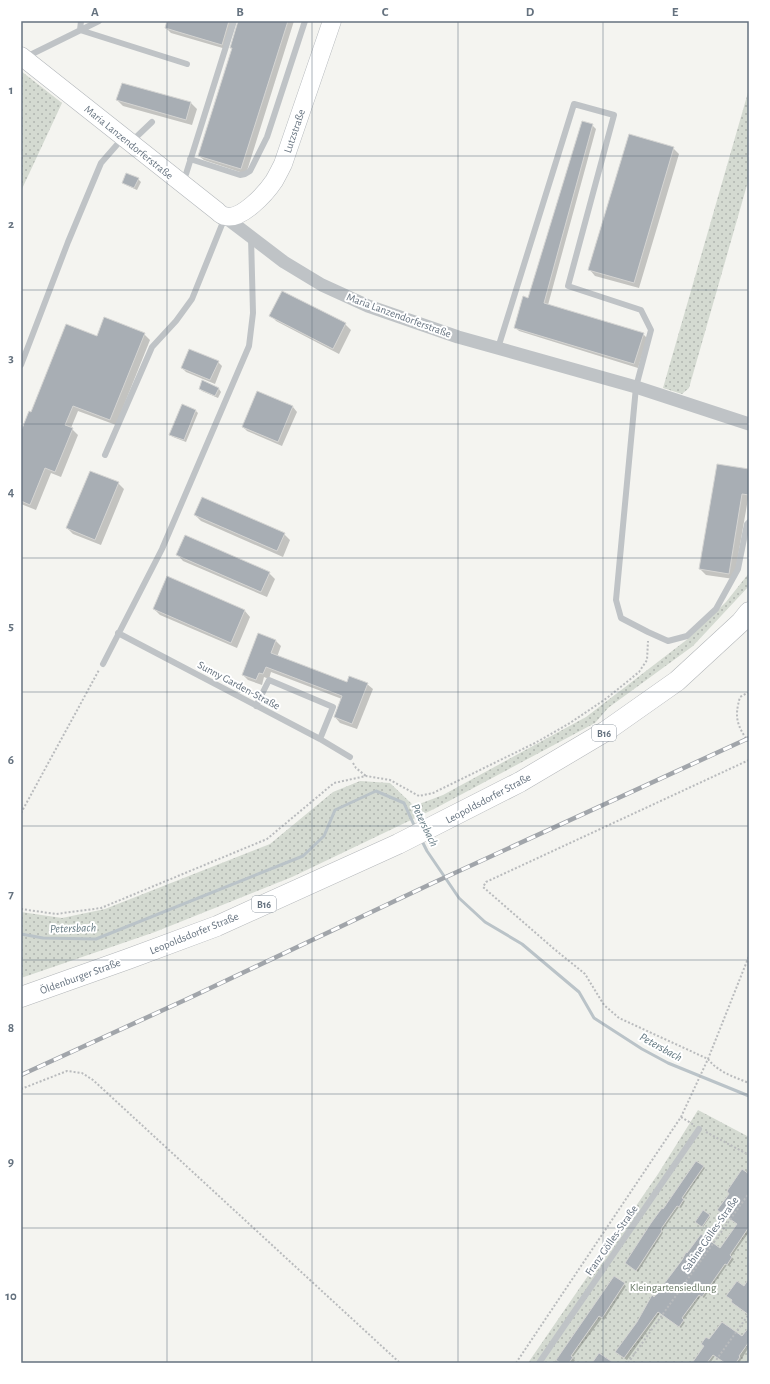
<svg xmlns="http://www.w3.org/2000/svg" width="770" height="1384" font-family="'Alegreya Sans',sans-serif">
	<defs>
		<pattern id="grass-dots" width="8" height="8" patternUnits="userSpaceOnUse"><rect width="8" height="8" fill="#d4dad1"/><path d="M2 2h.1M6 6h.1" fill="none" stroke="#b0b5af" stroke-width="1.8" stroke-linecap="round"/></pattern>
	</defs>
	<rect width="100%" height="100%" fill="#f4f4f0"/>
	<!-- grass -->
	<path fill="url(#grass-dots)" d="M21,71L62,103L21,191Z
		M749,89V178L689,388L682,394L663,388Z
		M749,573V586L693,646L608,708L595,723L434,809L292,877L155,932L21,978V912L62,918L105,909L270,844L333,792L360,781L390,783L414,806L443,795L586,717L689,638L726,602Z
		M698,1110L749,1137V1363H528L658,1174Z"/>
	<!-- shadow -->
	<path fill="#0003" d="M168,21H294L246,174L204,160L199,156L233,49L239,22L235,23L226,49L171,33L166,28Z
		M123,84L191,103L197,109L192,125L123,106L117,100Z
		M592,125L596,129L548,305L643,334L647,338L638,368L519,331L515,327L529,299Z
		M673,148L679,154L639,288L595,276L590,270Z
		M138,179L141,182L137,190L126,185L123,183Z
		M271,315L345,324L351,330L339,354L276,321Z
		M144,334L150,340L116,425L78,411L71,428L78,435L61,477L51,473L36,510L21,504V433L32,413L97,337Z
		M218,362L222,366L215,384L186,372L182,368Z
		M203,382L219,389L221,392L218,398L202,391L200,388Z
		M258,392L293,407L297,412L282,446L247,431L243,427Z
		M196,411L198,413L186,442L173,437L170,434Z
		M749,470V499H748L734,579L706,575L700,569Z
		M118,483L124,489L101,545L73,534L67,528Z
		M195,515L284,534L290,540L283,557L201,521Z
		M178,555L269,573L275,579L267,597L183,561Z
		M168,577L245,611L250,617L237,648L160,615L154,609Z
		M258,634L276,641L281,646L277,657L348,683L367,684L373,689L357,729L340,723L335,717L342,699L271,672L269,679L264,677L262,685L248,680L243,675Z
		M703,1166L705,1168L683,1200L685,1201L681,1208L679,1207L662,1231L663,1233L638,1272L628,1265L663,1210Z
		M746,1171L749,1173V1232L731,1257L734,1259L729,1266L727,1265L704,1298L701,1296L683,1321L685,1322L681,1328L660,1313L627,1360L618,1354L655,1298L720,1249L738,1224Z
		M703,1211L710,1217L703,1227L696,1222Z
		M614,1278L626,1286L604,1320L602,1318L572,1358L575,1360L573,1363H554Z
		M749,1329V1347L739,1363H726L715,1356L710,1363H696L705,1347L702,1344L709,1341L743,1338Z"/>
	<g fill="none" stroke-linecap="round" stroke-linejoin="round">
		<!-- stream -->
		<path stroke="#bac3c8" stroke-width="3" d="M421,839L427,851L459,898L485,922L522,944L579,992L594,1018L642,1049L668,1063L749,1096
			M21,934L43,938L96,939L303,856L324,836L335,810L376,791L404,803L415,827"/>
	</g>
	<!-- building -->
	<path fill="#a8aeb4" stroke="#d5d5d3" d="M167,21H229L222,45L165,28Z
		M238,21H288L241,169L198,156L232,48H230Z
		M122,83L191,102L186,120L116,100Z
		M582,121L593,124L544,303L644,333L634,364L514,328L523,296L528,298Z
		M629,134L674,147L634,283L588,270Z
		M126,173L139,178L134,188L122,183Z
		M282,291L346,323L333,349L269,316Z
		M104,317L145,333L110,420L73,406L65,425L73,428L55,472L45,468L30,505L21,501V431L29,411L31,412L66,324L97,336Z
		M189,349L219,361L210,380L181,368Z
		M202,380L219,388L215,396L199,389Z
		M257,391L293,406L278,442L242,427Z
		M182,404L196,410L184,440L169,435Z
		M717,464L749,469V495L742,494L729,574L699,569Z
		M90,471L119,482L95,540L66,528Z
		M202,497L285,533L277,551L194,515Z
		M185,535L270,572L261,592L176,555Z
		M167,576L245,610L231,643L153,609Z
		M258,633L276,640L271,653L347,682L349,676L368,683L352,724L334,717L342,696L266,667L263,674L259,673L256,680L242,675Z
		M696,1161L704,1166L682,1198L684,1199L679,1207L677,1206L661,1229L662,1231L636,1271L625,1263L651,1223L662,1208L663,1209Z
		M742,1169L749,1174V1227L730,1255L732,1257L727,1265L725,1264L702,1297L699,1295L682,1318L684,1320L679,1327L658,1312L624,1358L615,1352L637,1322L652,1295L654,1297L682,1260L686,1252L687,1253L701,1234L720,1248L737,1224L717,1210L729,1194L727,1191Z
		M703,1210L710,1215L702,1227L695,1222Z
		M614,1276L625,1283L602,1318L599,1316L571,1356L573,1357L569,1363H560L556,1360Z
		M749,1278V1315L731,1302L732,1300L726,1296L737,1281L744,1286Z
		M722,1322L742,1336L749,1327V1342L739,1356L740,1357L736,1363H725L713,1355L707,1363H692L704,1346L701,1344L706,1337L709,1339Z
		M599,1353L614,1363H592Z"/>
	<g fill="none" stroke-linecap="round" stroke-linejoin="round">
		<defs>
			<path id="secondary" d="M21,56L217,211C219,213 222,216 225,216C241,221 266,193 274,181C277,176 280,170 283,164L332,21"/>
			<path id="primary" d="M21,997L128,959L217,926L398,844L520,782L606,731L677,681L741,622L749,612"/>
		</defs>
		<!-- secondary casing -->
		<use href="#secondary" stroke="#b2b6ba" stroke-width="19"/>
		<!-- primary casing -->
		<use href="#primary" stroke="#b3b6b9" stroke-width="21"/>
		<!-- path -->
		<path stroke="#b9bbbd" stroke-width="2" stroke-dasharray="2 2" stroke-linecap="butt" d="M749,692L740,697C734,718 737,725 749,743
			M749,760L486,882L483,887L553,948L585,974L604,1005L619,1018L708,1059C718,1072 734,1077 749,1083
			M353,763L356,768L366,776
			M21,813L99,670
			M21,909L56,914L101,908L267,839L334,783L366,776L390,780L419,796L433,793L535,743L570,723L607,698L639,672L647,660L648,641
			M21,1089L67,1071L82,1073L93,1080L400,1363
			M681,1117L694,1125
			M706,1132L749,1155
			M516,1363L681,1117L708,1059L749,956
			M628,1363L749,1193
			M714,1363L749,1314"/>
		<!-- lane -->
		<path stroke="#bfc3c6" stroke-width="6" d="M81,21L80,30L187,64
			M26,57L99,21
			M131,142L152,122
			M190,159L240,175L245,174L250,171L267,137L305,21
			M181,181L186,174L234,21
			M498,348L574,104L614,115L568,286L641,310L651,330L636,387L616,600L621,618L648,632L668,641L687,636L716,609L738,569L747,524L749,522
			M21,365L68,242L101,163L122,139
			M105,455L152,347L176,321L192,299L225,217
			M118,633L320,739L350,757
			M103,664L162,549L249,346L253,313L251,237
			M256,706L269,680L333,707L320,739
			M539,1363L699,1129"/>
		<!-- street -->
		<path stroke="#bfc3c6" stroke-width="13" d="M225,217L284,262L322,285L368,306L458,337L636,387L749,424"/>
		<!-- secondary -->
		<use href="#secondary" stroke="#fff" stroke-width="18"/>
		<!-- primary -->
		<use href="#primary" stroke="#fff" stroke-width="20"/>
		<defs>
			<path id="rail" d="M21,1075L185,1000L435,882L749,738"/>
		</defs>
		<!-- rail casing -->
		<use href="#rail" stroke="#a1a5aa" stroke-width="4.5"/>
		<!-- rail -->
		<use href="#rail" stroke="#fff" stroke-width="3" stroke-dasharray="9" stroke-linecap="butt"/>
	</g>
	<!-- grid -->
	<path fill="none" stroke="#65727f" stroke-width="1" stroke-opacity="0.55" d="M167,21V1363M312,21V1363M458,21V1363M603,21V1363M21,156H749M21,290H749M21,424H749M21,558H749M21,692H749M21,826H749M21,960H749M21,1094H749M21,1228H749"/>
	<g text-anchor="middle" stroke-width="4" stroke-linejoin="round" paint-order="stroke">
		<!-- shield labels -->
		<g fill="#fff" stroke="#939ca5" stroke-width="1">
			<rect x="592" y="725" width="24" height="16" rx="3"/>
			<rect x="252" y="896" width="24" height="16" rx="3"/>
		</g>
		<g font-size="10" font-weight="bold" fill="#65727f">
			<text x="604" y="737">B16</text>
			<text x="264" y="908">B16</text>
		</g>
		<!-- street labels -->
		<g font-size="11" fill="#65727f" stroke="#fff">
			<text transform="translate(294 131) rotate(-71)" y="4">Lutzstraße</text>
			<text transform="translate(129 142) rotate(39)" y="4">Maria Lanzendorferstraße</text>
			<text transform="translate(399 315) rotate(20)" y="4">Maria Lanzendorferstraße</text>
			<text transform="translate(239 685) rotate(28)" y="4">Sunny Garden-Straße</text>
			<text transform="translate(488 798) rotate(-28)" y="4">Leopoldsdorfer Straße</text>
			<text transform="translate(194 933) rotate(-22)" y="4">Leopoldsdorfer Straße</text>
			<text transform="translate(80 976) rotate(-20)" y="4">Öldenburger Straße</text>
			<text transform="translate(710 1234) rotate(-55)" y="4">Sabine Gölles-Straße</text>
			<text transform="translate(611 1240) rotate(-55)" y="4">Franz Gölles-Straße</text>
		</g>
		<!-- park labels -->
		<g font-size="11" fill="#667763" stroke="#fff">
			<text x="673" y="1291">Kleingartensiedlung</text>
		</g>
		<!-- water labels -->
		<g font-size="12" font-style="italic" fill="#657a83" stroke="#fff">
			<text transform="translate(425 825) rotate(64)" y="4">Petersbach</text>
			<text transform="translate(73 928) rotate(-2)" y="4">Petersbach</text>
			<text transform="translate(661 1047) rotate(29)" y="4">Petersbach</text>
		</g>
	</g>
	<!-- border -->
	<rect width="770" height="1384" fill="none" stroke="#ffffff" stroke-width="44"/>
	<rect x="22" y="22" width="726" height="1340" fill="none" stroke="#65727f" stroke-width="1.5"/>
	<g font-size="13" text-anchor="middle" font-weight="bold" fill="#65727f">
		<text x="95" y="16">A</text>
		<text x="240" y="16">B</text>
		<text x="385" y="16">C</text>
		<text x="530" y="16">D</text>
		<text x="675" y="16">E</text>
		<text x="11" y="94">1</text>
		<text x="11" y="228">2</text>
		<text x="11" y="362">3</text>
		<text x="11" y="496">4</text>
		<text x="11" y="630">5</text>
		<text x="11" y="764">6</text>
		<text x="11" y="898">7</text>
		<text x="11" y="1032">8</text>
		<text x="11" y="1166">9</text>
		<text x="11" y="1300">10</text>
	</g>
</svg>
